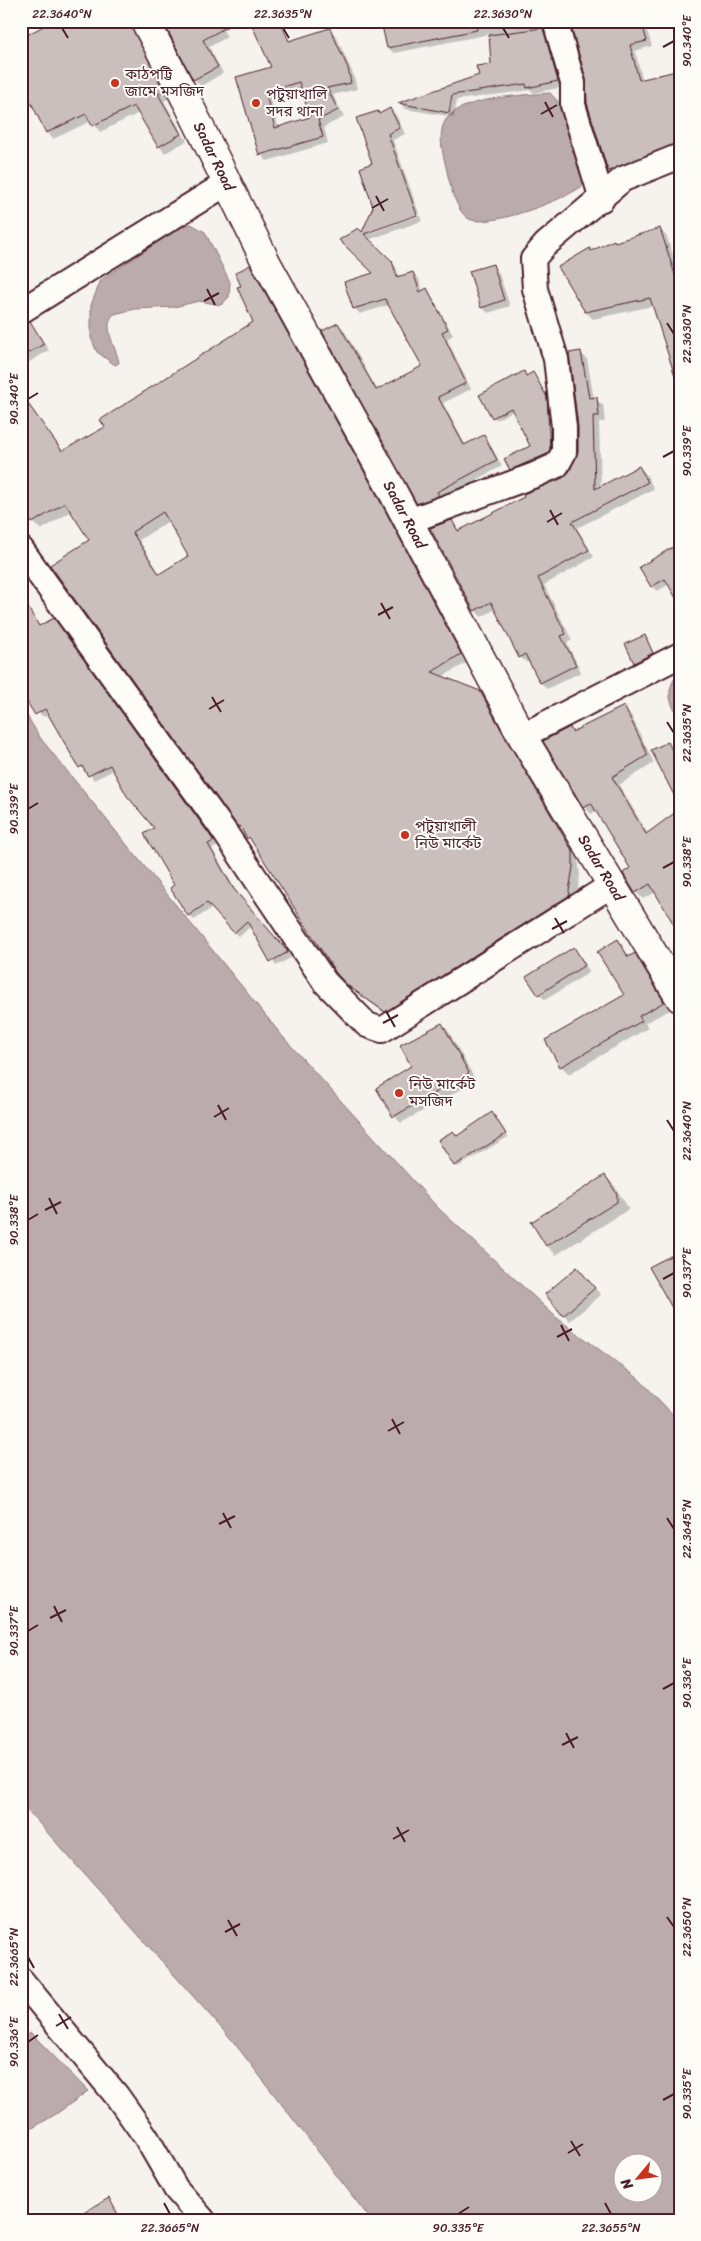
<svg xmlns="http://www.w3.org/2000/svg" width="701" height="2241" font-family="Sriracha,'Noto Sans Bengali',sans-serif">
	<rect width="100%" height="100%" fill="#f6f3ef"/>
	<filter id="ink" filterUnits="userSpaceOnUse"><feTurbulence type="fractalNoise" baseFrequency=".02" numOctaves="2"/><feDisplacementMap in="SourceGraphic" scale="10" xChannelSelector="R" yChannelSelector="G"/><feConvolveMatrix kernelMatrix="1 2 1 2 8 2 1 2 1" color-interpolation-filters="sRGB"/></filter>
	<g filter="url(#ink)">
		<!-- water -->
		<path fill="#bbabac" stroke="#8e7378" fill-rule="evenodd" d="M550,93L565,109L586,183C571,198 488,229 469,219C457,212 451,189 448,176C445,160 437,139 444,123C455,97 525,95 550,93Z
			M191,224L205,232L230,282L229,297L221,305L199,301L174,307L135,309L114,314C101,326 117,349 119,363L115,365L97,352L91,338V305L101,280L181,226Z
			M680,671V719C668,701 665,689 680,671Z
			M21,706L41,739L283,1037L438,1208L557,1318L639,1379L680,1422V2220H371L232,2040L21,1803ZM624,2164H654V2194H624Z
			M31,2033L88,2091L56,2114L21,2135V2038Z"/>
		<!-- shadow -->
		<path fill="#0003" fill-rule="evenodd" d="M55,21H138L136,27L137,36L170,98L164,101L187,141L165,153L159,146L139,113L100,132L91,121L53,139L47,132Z
			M162,21H218L227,37L209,47L223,73L201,86L194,79Z
			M383,21H548L563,87L534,93L531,90L457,100L454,117L405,109L401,104L480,76L492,65L490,34L394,53L388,48Z
			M571,21H644L652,46L635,51L643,81L680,71V149L614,176L609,170L588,79Z
			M330,30L336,36L354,76L357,89L333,95L344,117L324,127L328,143L267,161L260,154L238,77L273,68L286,42ZM303,89L312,118L279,128L270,98Z
			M390,109L396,115L405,134L393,140L419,213L371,230V233L420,215L422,221L368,240L396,267L400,278L413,273L419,279L423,292L426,290L432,296L453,335L447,339L471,389L443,403L466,446L484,437L489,442L502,466L424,509L418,503L338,324L344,330L378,391L424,367L389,305L360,314L354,308L375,274L362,234L375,207L374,164L377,112L380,114Z
			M660,229L667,237L680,276V369L653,306L593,319L586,312L590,249L592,252Z
			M21,256L29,271L21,275Z
			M492,265L498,271L510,306L488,313L482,307Z
			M250,266L257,274L379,493L468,662L442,677L480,692L488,700L516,753L578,857L580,876L576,900L393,1019L356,992L337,973L256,845L239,826L91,540L72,511L41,530L33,522L23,398L64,452L107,428L255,323L243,286ZM169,521L190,556L160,574L139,540Z
			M30,323L49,350L21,367V324Z
			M581,353L587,359L594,399L603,405L605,422H599L601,487L639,467L646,474L654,489L577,528L594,557L544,585L572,640L567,643L581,672L547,689L541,683L530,661L527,663L520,657L496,609L481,617L475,610L452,521L460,532L563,479L570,473L579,453Z
			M21,371L25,377L21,380Z
			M524,373L527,377H535L549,401L552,452L550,457L514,472L511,469L532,446L513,411L496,420L481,395Z
			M675,547L670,584L657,591L652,586Z
			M21,594L40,627L58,624L218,846L212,849L238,894L292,957L276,966L251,926L239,937L212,908L194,920L189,915L176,885L156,828L114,770L94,780L87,771L85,772L49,714L44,717L39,713L21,683Z
			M645,637L655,656L638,665L635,662Z
			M623,708L631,715L654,763L619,785L648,834L656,892L643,899L636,892L632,869L597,810L591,814L584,806L569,729L573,733Z
			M617,941L630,957L634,954L642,962L670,1010L645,1023L648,1028L569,1074L561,1066L547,1041L626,995Z
			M574,948L590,972L545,1000L539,994Z
			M442,1024L449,1032L476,1081L401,1123L394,1116L413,1067Z
			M495,1116L508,1137L458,1167L455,1165L457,1137Z
			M605,1176L614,1185L629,1209L556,1255L547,1246L533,1222Z
			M583,1274L601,1295L570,1321L564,1315Z
			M109,2200L122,2220H78Z"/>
		<!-- building -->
		<path fill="#cbbfbe" stroke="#4a1f2b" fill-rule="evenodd" d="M53,21H130L164,91L158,94L181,134L158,147L134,106L92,126L86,114L46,133L21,82V38Z
			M163,21H237L203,40L218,67L193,80Z
			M250,21H280L289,41L330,28L348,68L351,83L327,88L338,110L318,120L323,137L259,155L236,77L271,67ZM299,82L310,117L275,128L265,92Z
			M381,21H476L477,30L387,48Z
			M614,21H641L647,41L630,45L639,80L680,70V143L608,171L587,103L586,79L571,27L593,22L595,27Z
			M543,28L558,81L527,88L526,84L452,95L449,113L398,103L479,75L476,66L491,64L489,35Z
			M390,108L400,128L388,134L417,215L364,234L392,261L397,277L413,272L420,292L427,288L448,329L442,332L466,383L438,397L464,445L484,435L497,460L437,492L439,496L417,504L322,331L338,323L376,390L422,366L385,299L353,309L344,282L373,273L339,240L358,228L362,232L373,207L360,168L372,163L356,118L378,111L379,114Z
			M660,228L680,290V379H676L650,298L585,312L558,267L590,248L591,251L614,240L615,242Z
			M493,264L504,300L481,308L469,271Z
			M250,265L371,484L461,654L432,672L480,691L509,744L573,852V867L569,891L570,895L385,1012L347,985L336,973L249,837L247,839L240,826L238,827L50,565L89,540L65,503L32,523L21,505V394L62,451L105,427L100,420L253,322L237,287L241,286L235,273ZM163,512L188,556L159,574L132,532Z
			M30,321L44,344L21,357V325Z
			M581,351L589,398L597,397L599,416H593L595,489L639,466L648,482L572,522L589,550L538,578L566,634L561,636L576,665L540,683L525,654L519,658L491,602L474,611L430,528L452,520L458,531L524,497L523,494L563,478L569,472L578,452V427L569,353Z
			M524,371L526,376L533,372L547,397L550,449L547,454L510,470L504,459L530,446L511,408L492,418L479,395Z
			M680,543V605L665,579L651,587L639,567Z
			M21,596L39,626L54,618L214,841L208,844L233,888L288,952L270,962L247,921L234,933L207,903L188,916L170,888L174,885L144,834L154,828L127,796L110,765L88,776L82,766L79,768L45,709L35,715L21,692Z
			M645,635L653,653L634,663L625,644Z
			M624,706L648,755L612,777L646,834L680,809V935L650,884L635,893L623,873L630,868L591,803L583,807L543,741L570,727L572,732Z
			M668,742L680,766V807L651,750Z
			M618,939L628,957L635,953L664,1002L639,1016L642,1021L560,1067L545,1040L624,995L597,952Z
			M574,947L585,965L538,995L526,977Z
			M442,1023L469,1073L393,1117L376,1088L411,1066L400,1045Z
			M492,1112L506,1134L454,1166L438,1140L453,1131L457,1136Z
			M605,1175L617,1194V1202L546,1246L531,1222Z
			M674,1254L680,1264V1322L649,1267Z
			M577,1267L595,1288L563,1316L545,1294Z
			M109,2198L121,2220H70Z"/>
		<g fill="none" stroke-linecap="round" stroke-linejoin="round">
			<defs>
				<path id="street" d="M555,21L573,83V105L602,199
					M21,311L227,183
					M409,521L535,475L557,465L564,452V427L556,359L535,289L533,259L545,245L623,179L680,156
					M21,549L222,828L325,982L367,1025L382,1030L610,886
					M522,736L680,655
					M21,1980L117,2096L146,2137L176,2189L203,2220"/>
				<g id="secondary">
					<path id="s1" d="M145,21L189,105L266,262L385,477L522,736L680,998"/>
				</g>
			</defs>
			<!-- street casing -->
			<use href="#street" stroke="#4a1f2b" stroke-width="28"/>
			<!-- secondary casing -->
			<use href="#secondary" stroke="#4a1f2b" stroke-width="31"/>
			<!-- street -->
			<use href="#street" stroke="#fdfcf7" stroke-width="24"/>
			<!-- secondary -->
			<use href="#secondary" stroke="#fdfcf7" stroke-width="28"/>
		</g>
	</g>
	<!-- ticks -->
	<path fill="none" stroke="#4a1f2b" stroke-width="2" d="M62,28L68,38M283,28L289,38M503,28L509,38M663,47L674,41M545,102L553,117M541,114L557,105M376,196L384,211M372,208L388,199M207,289L215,305M204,301L219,293M667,323L674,334M28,399L38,393M663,457L674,451M550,510L558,525M547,522L562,513M381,603L390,619M378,615L393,607M212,697L221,712M209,709L224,700M667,722L674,733M28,809L38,803M663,868L674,862M555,918L564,933M552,929L567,921M386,1011L395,1027M383,1023L398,1015M218,1105L226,1120M214,1117L229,1108M667,1120L674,1131M49,1198L57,1214M45,1210L61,1202M28,1220L38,1214M663,1279L674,1273M561,1325L569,1341M557,1337L572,1329M392,1419L400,1434M388,1431L404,1422M223,1513L231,1528M667,1518L674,1529M219,1524L235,1516M54,1606L62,1622M50,1618L66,1610M28,1631L38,1625M663,1689L674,1683M566,1733L574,1748M562,1745L578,1737M397,1827L405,1842M393,1839L409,1830M667,1917L674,1927M228,1920L237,1936M225,1932L240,1924M28,1957L34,1968M59,2014L68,2029M56,2026L71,2017M28,2042L38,2035M663,2100L674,2094M571,2141L580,2156M568,2153L583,2144M164,2203L170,2214M605,2203L611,2214M458,2214L469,2207"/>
	<!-- markers -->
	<g fill="#c8321e" stroke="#fdfcf7" stroke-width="2">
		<circle cx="115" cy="83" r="5"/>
		<circle cx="256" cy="103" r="5"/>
		<circle cx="405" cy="835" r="5"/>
		<circle cx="399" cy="1093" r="5"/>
	</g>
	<g text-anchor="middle" stroke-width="4" stroke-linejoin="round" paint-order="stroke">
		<!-- poi labels -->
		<g font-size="15" fill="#4a1f2b" stroke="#fdfcf7" text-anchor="start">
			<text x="125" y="79">কাঠপট্টি<tspan x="125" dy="17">জামে মসজিদ</tspan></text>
			<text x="266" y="99">পটুয়াখালি<tspan x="266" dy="17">সদর থানা</tspan></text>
			<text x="415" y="831">পটুয়াখালী<tspan x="415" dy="17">নিউ মার্কেট</tspan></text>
			<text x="409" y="1089">নিউ মার্কেট<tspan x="409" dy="17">মসজিদ</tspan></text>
		</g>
		<!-- street labels -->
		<g font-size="15" fill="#4a1f2b" stroke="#fdfcf7">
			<text dy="5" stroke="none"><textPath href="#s1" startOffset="152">Sadar Road</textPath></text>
			<text dy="5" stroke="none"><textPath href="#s1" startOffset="558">Sadar Road</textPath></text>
			<text dy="5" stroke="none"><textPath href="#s1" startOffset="962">Sadar Road</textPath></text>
		</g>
	</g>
	<!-- margin -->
	<rect width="701" height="2241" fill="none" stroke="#fdfcf7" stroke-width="55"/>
	<!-- north arrow -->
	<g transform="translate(638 2178) rotate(241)"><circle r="24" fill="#fdfcf7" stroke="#b5a4a5"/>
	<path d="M0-4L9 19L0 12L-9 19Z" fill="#c8321e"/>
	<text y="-8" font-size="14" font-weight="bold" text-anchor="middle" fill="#4a1f2b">N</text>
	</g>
	<rect x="28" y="28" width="646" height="2186" fill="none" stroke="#4a1f2b" stroke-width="2"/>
	<g font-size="12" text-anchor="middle" fill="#4a1f2b">
		<text x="62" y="18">22.3640°N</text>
		<text x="283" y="18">22.3635°N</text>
		<text x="503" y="18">22.3630°N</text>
		<text transform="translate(687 41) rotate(-90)" y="4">90.340°E</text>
		<text transform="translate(687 334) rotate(-90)" y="4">22.3630°N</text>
		<text transform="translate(14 399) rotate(-90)" y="4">90.340°E</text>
		<text transform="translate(687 451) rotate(-90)" y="4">90.339°E</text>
		<text transform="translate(687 733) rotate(-90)" y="4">22.3635°N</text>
		<text transform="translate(14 809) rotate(-90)" y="4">90.339°E</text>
		<text transform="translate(687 862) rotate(-90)" y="4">90.338°E</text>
		<text transform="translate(687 1131) rotate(-90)" y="4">22.3640°N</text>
		<text transform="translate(14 1220) rotate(-90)" y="4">90.338°E</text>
		<text transform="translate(687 1273) rotate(-90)" y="4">90.337°E</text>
		<text transform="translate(687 1529) rotate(-90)" y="4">22.3645°N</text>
		<text transform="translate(14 1631) rotate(-90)" y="4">90.337°E</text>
		<text transform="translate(687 1683) rotate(-90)" y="4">90.336°E</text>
		<text transform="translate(687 1927) rotate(-90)" y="4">22.3650°N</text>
		<text transform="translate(14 1957) rotate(-90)" y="4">22.3665°N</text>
		<text transform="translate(14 2042) rotate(-90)" y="4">90.336°E</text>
		<text transform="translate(687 2094) rotate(-90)" y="4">90.335°E</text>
		<text x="170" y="2232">22.3665°N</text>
		<text x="458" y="2232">90.335°E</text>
		<text x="611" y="2232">22.3655°N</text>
	</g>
</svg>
